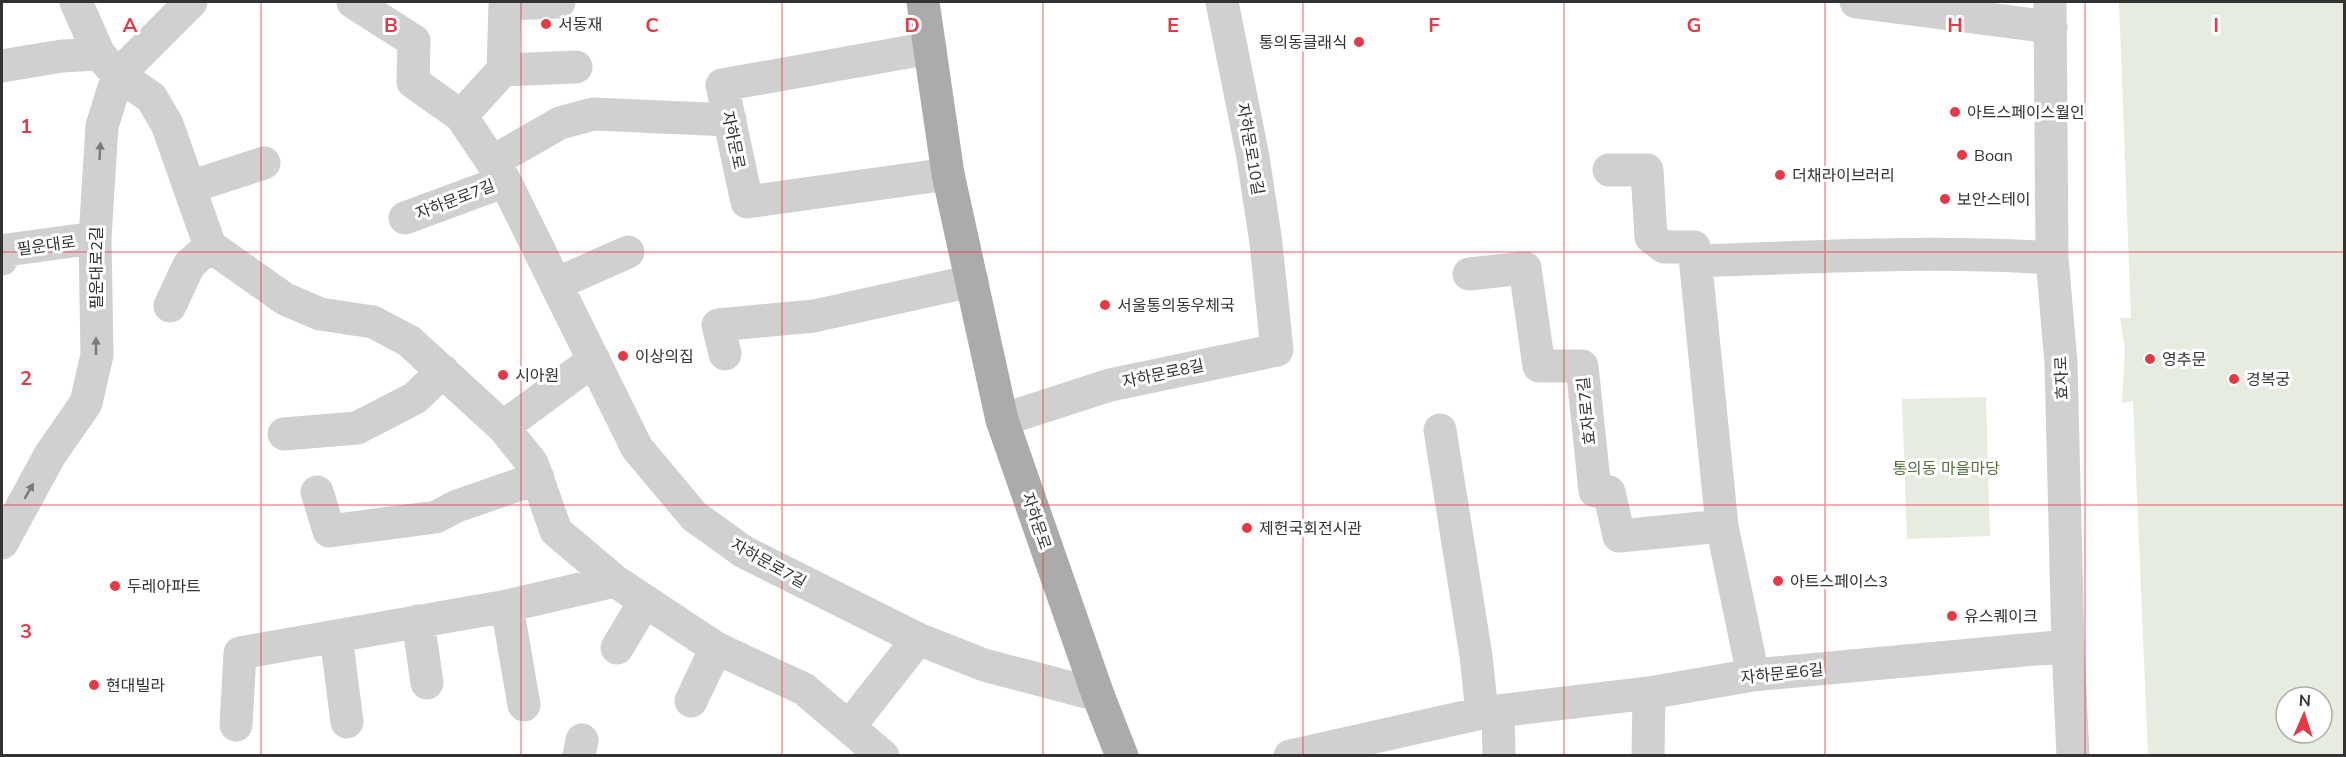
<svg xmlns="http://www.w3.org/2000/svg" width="2346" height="757" font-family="Mulish,'Noto Sans KR',sans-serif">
	<rect width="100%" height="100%" fill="#fff"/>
	<!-- green -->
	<path fill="#e6ecdf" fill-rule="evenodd" d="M2119,2H2344V755H2148L2133,401L2122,403L2125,349L2120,318H2131ZM2286,697H2322V733H2286Z
		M1986,397L1990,536L1907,539L1902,399Z"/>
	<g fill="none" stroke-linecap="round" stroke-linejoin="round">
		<!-- minor -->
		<path stroke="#d0d0d0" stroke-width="33" d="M76,2L99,54L118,75L151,97L167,124L210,246L285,299L320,314L373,322L409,341L503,427L532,463L556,531L615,581L716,648L804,689L883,756
			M353,2L414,41L413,82L461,116L505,181L637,448L694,516L744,552L918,639L984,665L1098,695
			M1856,2L2051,27
			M2050,2L2052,258L2061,363L2068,646L2073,756
			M930,48L722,85L747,202L948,174
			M2,66L62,56L99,54
			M503,70L505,4L559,2
			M461,116L503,70L576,67
			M492,162L560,123L593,114L730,120
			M1609,170H1647L1651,237L1664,247H1694L1722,526L1753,675
			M190,187L264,163
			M405,218L505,181
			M2,259L7,250L95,238
			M1696,261C1814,257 1934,250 2052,258
			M1469,274L1525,268L1539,366H1582L1595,491L1609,492L1619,536L1722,526
			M556,284L628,252
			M170,306L189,265L210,246
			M725,354L718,325L814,316L972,281
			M1002,420L1110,385L1277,350L1266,243L1253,157L1222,2
			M503,427L594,360
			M1440,430L1476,656L1482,713
			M284,434L357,428L415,398L443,371
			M317,492L329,531L436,517L457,506L538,478
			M2,543L50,455L86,403L97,355L95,238L102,126L118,75L191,2
			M507,606L524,705
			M418,621L427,683
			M336,636L347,722
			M617,648L645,601
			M691,701L716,648
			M1498,711L1499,756
			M236,725L240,653L507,606L615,581
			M849,727L918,639
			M579,756L582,740
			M1290,756L1482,713L1649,693L1753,675L2068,646
			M1648,756L1649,693"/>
		<!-- major -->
		<path stroke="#ababab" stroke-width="33" d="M923,2L948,174L1002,420L1098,695L1122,756"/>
	</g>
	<!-- one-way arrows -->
	<defs><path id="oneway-solid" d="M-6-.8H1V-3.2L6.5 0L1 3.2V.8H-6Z" transform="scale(1.5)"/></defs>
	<g fill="#7a7a7a">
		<use href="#oneway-solid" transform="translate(100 151) rotate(-87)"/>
		<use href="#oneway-solid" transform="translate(96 346) rotate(-90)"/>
		<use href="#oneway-solid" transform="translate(29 491) rotate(-60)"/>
	</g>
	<!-- grid -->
	<path fill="none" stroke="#e63946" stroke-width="1.5" stroke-opacity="0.55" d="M261,2V756M521,2V756M782,2V756M1043,2V756M1303,2V756M1564,2V756M1825,2V756M2085,2V756M2,252H2344M2,505H2344"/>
	<!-- markers -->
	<g fill="#e63946" stroke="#fff" stroke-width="2">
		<circle cx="546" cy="24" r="6"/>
		<circle cx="1359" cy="42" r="6"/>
		<circle cx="1955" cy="112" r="6"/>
		<circle cx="1962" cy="155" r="6"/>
		<circle cx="1780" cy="175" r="6"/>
		<circle cx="1945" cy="199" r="6"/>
		<circle cx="1105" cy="305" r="6"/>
		<circle cx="623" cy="356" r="6"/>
		<circle cx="2150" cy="359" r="6"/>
		<circle cx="503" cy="375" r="6"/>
		<circle cx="2234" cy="379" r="6"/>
		<circle cx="1247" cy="528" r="6"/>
		<circle cx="1778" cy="581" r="6"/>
		<circle cx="115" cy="586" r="6"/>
		<circle cx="1952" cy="616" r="6"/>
		<circle cx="94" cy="685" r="6"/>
	</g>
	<g text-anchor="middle" stroke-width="6" stroke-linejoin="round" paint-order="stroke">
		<!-- poi labels -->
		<g font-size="16" fill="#333" stroke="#fff" text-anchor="start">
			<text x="558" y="30">서동재</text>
			<text x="1347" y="48" text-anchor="end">통의동클래식</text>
			<text x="1967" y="118">아트스페이스월인</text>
			<text x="1974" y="161">Boan</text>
			<text x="1792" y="181">더채라이브러리</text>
			<text x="1957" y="205">보안스테이</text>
			<text x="1117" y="311">서울통의동우체국</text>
			<text x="635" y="362">이상의집</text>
			<text x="2162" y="365">영추문</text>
			<text x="515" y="381">시아원</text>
			<text x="2246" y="385">경복궁</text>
			<text x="1259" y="534">제헌국회전시관</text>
			<text x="1790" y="587">아트스페이스3</text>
			<text x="127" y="592">두레아파트</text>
			<text x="1964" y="622">유스퀘이크</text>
			<text x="106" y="691">현대빌라</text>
		</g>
		<!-- street labels -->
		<g font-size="16" fill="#333" stroke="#fff">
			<text transform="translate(734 140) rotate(78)" y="6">자하문로</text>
			<text transform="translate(1251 149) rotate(80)" y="6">자하문로10길</text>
			<text transform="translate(455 199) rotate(-21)" y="6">자하문로7길</text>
			<text transform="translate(46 245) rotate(-8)" y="6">필운대로</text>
			<text transform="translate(96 268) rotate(-90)" y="6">필운대로2길</text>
			<text transform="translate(1163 373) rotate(-12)" y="6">자하문로8길</text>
			<text transform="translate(2061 378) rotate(-92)" y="6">효자로</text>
			<text transform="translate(1586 411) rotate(-96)" y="6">효자로7길</text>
			<text transform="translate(1037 521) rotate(71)" y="6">자하문로</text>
			<text transform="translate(769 563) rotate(29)" y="6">자하문로7길</text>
			<text transform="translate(1782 673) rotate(-6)" y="6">자하문로6길</text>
		</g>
		<!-- park labels -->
		<g font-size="16" fill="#56703f" stroke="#fff">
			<text x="1946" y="474">통의동 마을마당</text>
		</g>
	</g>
	<g font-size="20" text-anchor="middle" font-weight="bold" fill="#e63946" stroke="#fff" stroke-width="6" stroke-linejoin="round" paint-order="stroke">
		<text x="130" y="32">A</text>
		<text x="391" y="32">B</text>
		<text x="652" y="32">C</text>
		<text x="912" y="32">D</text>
		<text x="1173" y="32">E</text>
		<text x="1434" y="32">F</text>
		<text x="1694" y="32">G</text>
		<text x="1955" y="32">H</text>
		<text x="2216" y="32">I</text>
		<text x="26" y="133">1</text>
		<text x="26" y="385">2</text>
		<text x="26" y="638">3</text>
	</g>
	<!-- border -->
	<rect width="2346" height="757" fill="none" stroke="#333333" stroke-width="6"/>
	<!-- north arrow -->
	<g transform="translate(2304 715) rotate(3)"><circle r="28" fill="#ffffff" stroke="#adadad" stroke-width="1.5"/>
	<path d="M0-4.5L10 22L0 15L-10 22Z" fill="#e63946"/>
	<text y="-9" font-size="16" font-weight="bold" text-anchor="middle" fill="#333333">N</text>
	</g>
</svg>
